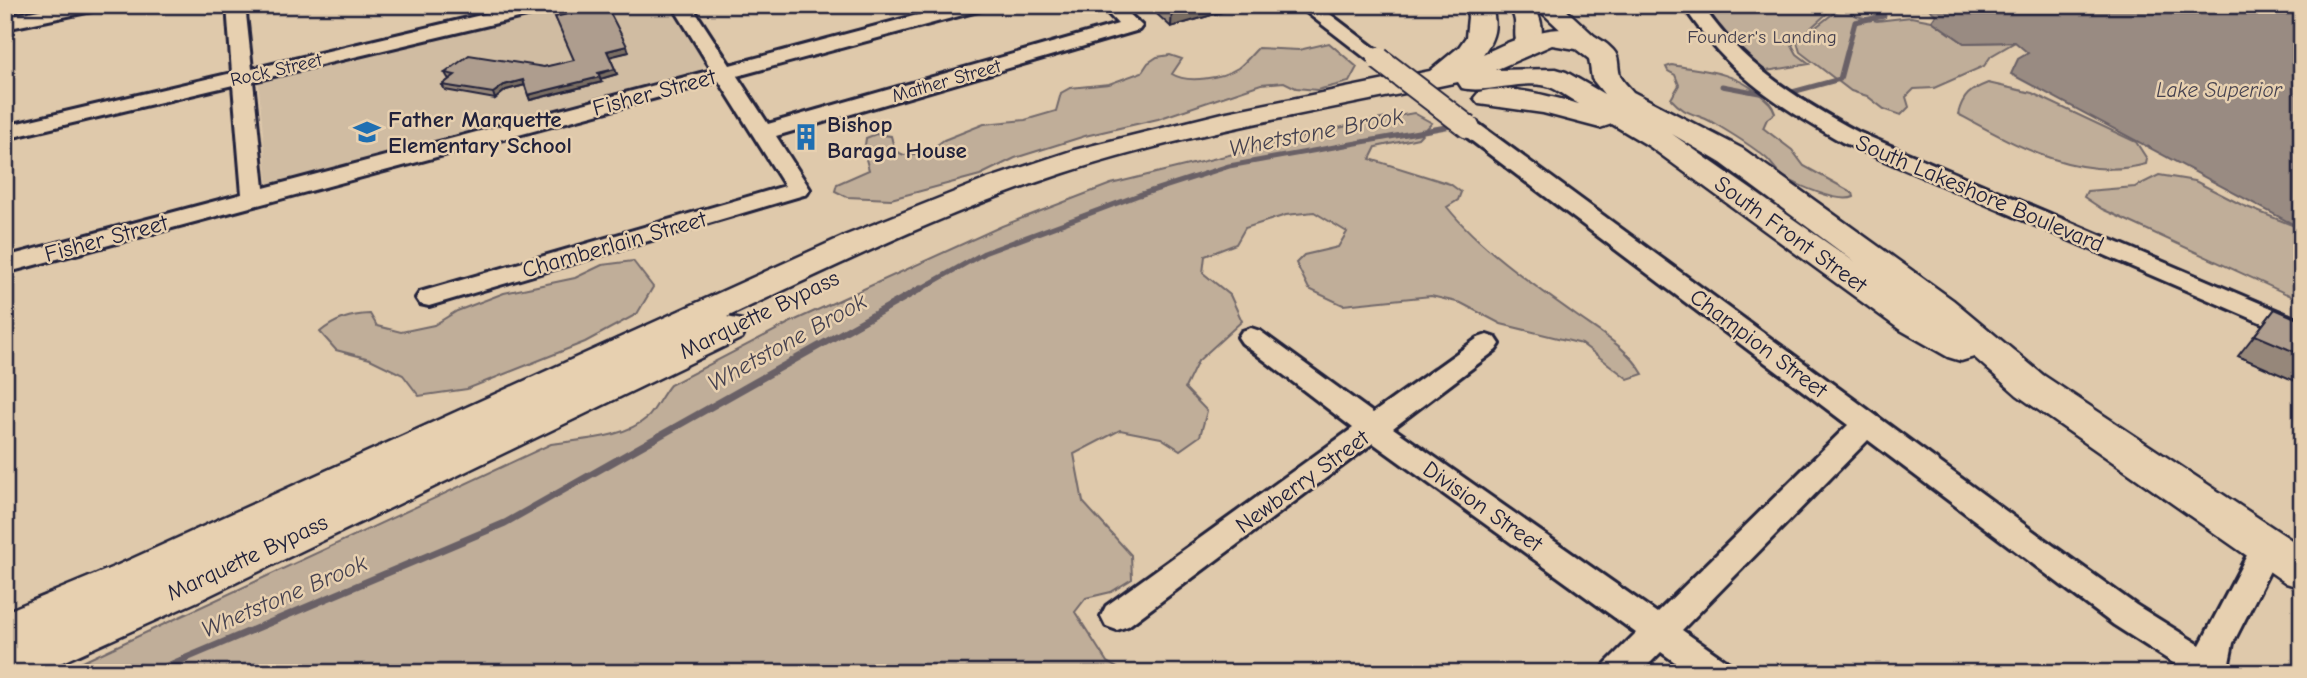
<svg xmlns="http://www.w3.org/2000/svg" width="2307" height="678" font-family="'Comic Neue',sans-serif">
	<rect width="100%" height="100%" fill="#dfc9ab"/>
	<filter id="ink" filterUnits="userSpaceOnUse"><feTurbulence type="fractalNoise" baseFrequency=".0143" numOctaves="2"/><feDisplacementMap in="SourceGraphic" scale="14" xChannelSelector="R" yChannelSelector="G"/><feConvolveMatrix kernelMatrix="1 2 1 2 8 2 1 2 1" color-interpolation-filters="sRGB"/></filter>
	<g filter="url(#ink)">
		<!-- built -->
		<path fill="#d0bca2" d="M559,5H671L706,64L696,73L268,186L258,79Z"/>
		<!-- green -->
		<path fill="#c0ae99" stroke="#71686a" stroke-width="2" d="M1696,5H1827L1833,8L1792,45L1797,54L1810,64L1760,72Z
			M1845,9L1857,16L1877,21L1911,17L1932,21L1964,43L2015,42L1991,56L1984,66L1934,88L1914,89L1906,97L1909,107L1901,115L1884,109L1867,96L1851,91L1800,52L1797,42L1835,12Z
			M1329,43L1357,67L1349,82L1317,90L1296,88L1284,82L1261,84L1158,119L1085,136L1015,158L980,175L891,199L847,197L835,191L837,184L869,170L864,152L866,138L876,134L891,136L895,151L904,155L926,153L944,140L984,124L1025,120L1056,111L1061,93L1070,88L1109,84L1142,72L1148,63L1157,57L1170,55L1182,59L1172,74C1188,84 1222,78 1238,68C1245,63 1252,54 1258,48L1299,50Z
			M1672,65C1704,71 1731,71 1757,92C1765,99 1772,103 1775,113L1767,119L1763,128L1792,150L1804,166L1853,193L1854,197C1840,204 1797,185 1784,177C1776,172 1773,164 1766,158C1751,145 1729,132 1712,122C1695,113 1685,115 1671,99L1679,85L1675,75L1668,71L1666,67Z
			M1988,83L2032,93L2136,142L2147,159L2146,164C2079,182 2015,145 1958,114C1963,95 1970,90 1988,83Z
			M1414,113L1432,123L1418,138L1376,147L1370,159L1450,184L1461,192L1458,200L1447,207C1478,246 1529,282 1570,311C1595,330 1627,346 1643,374L1628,379L1582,344L1501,324L1461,303L1431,296L1343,305L1309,289L1296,263L1304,255L1338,247L1347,232L1314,212L1286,215L1245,228L1236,244L1205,256L1203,273L1230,295L1242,321L1198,361L1185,388L1207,411L1200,436L1180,450L1161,438L1120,430L1074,454L1083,502L1131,555L1132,579L1111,592L1086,598L1075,612L1107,662L1126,673H59L551,444C583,439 623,439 648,417C653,413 663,393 670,385L791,322L1002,226L1111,184L1359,123Z
			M2159,175L2195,181L2242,205L2302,229V301L2102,209L2084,197L2087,191L2135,187Z
			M633,261L653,287L637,314L585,342L467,389L419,396L403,375L370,359L336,350L320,332C336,319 350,315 370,314L377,326L401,332L434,325L457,311L504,293L575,278L602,265Z"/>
		<!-- water -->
		<path fill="#998b82" stroke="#696166" stroke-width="2" d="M1846,5H2302V229L2011,74L2018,59L2028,53L2015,42L1964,43L1932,21L1936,15L1928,8L1886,11L1884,16Z"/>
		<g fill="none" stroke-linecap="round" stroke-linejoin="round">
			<!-- stream-far1 -->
			<path stroke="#696166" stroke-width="5" d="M1722,86L1775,96
				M1785,94L1840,79L1855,22L1884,16
				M917,291L984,253L1139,195L1229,166L1457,125"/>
			<!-- stream -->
			<path stroke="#696166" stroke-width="7" d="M151,673L505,523L920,289"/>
			<defs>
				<path id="minor" d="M63,5H101L92,11L5,29V17Z
					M227,5H245L252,69L523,5H557L548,11L253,81L264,188L712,70L672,5H691L730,65L955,5H987L985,9L737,76L768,124L1118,24L1100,5H1120L1142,26L1139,30L776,136L810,189L807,194L429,306L420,304L416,298L420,292L785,186L719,81L5,273V257L242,194L233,85L5,139V126L232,73Z
					M1297,5H1318L1389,59L1386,63H1372Z
					M1683,5H1702C1741,64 1797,99 1858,132L2302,321V340L1842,142C1773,102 1727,73 1683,5Z
					M1468,121L1476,122L2044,539L2136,605L2200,645L2256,538L2267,535L2278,538L2282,547L2233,643L2229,663L2234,673H2189L2114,625L1868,440L1682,630L1729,663L1734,673H1690L1661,652L1640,673H1601L1606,663L1636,633L1373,443L1128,626L1117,630L1106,626L1101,616L1106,606L1353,428L1242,343L1238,337L1242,331L1251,328L1260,331L1373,413L1478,338L1487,335L1496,338L1500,344L1496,350L1393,428L1657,613L1848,425L1460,132L1457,127L1460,122Z"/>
				<path id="major" d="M1508,5H1533C1541,17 1546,33 1537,46L1528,48L1519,46C1510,33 1522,25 1508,5Z
					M1534,5H1561L1603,44L1599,49L1590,52L1581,49Z"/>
				<path id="highway" d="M1465,5H1491C1498,25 1495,38 1483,54C1523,35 1575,11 1613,50C1620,57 1617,67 1620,75C1622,81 1629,87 1633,92L1743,149L1953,300L2043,375L2302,547V588L2286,583L2017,395L1974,357L1961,361L1948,357L1899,329L1649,146L1612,124L1600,128L1543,113L1479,104L1474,98L1479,92C1509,84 1549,96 1579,104C1570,99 1560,91 1550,87C1528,78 1486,94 1462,88L1458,82C1326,110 1192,132 1064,173C948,211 838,265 727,317L742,320L747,329L742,338L198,601L38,673H5V612L116,566L844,236L987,179L1074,150L1227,112L1430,71L1459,47L1466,37L1468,17ZM1552,45L1576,49L1589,59L1592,79L1604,94L1566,72L1556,69L1495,70ZM1672,134L1721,163L1856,263Z"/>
			</defs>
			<!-- minor casing -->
			<use href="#minor" stroke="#22223b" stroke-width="6"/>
			<!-- major casing -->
			<use href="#major" stroke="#22223b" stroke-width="5"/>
			<!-- highway casing -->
			<use href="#highway" stroke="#22223b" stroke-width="5"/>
			<!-- minor -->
			<use href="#minor" fill="#e7d0b0" fill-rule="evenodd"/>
			<!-- major -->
			<use href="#major" fill="#e7d0b0" fill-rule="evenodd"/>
			<!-- highway -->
			<use href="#highway" fill="#e7d0b0" fill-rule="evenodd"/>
			<defs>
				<path id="minor-bridge" d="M1379,59L1468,127"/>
			</defs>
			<!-- minor-bridge casing -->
			<use href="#minor-bridge" stroke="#22223b" stroke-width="26" stroke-linecap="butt"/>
			<!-- minor-bridge -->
			<use href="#minor-bridge" stroke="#e7d0b0" stroke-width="22"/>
		</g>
		<!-- wall -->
		<path fill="#96877a" stroke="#22223b" stroke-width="2" d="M1147,5H1246L1171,27Z
			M629,52L609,56L617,74L600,79L602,82L530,100L525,85L506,90L495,99L445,90L442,85L450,79L448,78L445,73L544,67Z
			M2275,309L2302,321V384L2238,356Z"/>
		<!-- shaded-wall -->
		<path fill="#7a6e63" stroke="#22223b" stroke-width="2" d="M1182,5H1246L1171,27L1172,8Z
			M627,46L629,52L609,57L607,51Z
			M615,69L617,74L600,79L602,82L530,100L528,95Z
			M523,80L525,85L506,90L495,99L493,93L504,85Z"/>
		<!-- building -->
		<path fill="#ae9d8e" stroke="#22223b" stroke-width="2" d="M606,5L627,46L607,51L615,69L598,73L600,77L528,95L523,80L504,85L493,93L442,85L455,75L445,73L469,55L544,67L574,60L555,17Z
			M1168,5H1182L1172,8Z
			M2275,309L2302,321V355L2255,335Z"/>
	</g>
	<!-- icons -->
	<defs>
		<symbol id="school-bare" viewBox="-9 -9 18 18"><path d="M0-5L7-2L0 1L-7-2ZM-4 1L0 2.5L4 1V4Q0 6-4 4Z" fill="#1f6fb2" stroke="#e7d0b0" stroke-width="2.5" paint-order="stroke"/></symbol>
		<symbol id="building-bare" viewBox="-9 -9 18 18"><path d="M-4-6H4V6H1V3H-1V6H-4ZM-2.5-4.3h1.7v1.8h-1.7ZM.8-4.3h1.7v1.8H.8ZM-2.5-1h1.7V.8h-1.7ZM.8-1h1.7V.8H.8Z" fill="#1f6fb2" stroke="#e7d0b0" stroke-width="2.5" paint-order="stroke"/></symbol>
	</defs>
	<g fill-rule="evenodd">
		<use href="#school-bare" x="348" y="113" width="38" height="38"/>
		<use href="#building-bare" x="787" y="118" width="38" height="38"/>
	</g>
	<g text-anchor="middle" stroke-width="5" stroke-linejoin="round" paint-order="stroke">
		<!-- far-park labels -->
		<g font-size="19" fill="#423e4e" stroke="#e7d0b0">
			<text x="1762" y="43">Founder's Landing</text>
		</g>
		<!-- far-street labels -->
		<g font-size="19" fill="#22223b" stroke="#e7d0b0">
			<text transform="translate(276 69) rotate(-13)" y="7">Rock Street</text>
			<text transform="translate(946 80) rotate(-16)" y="7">Mather Street</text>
		</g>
		<!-- far-water labels -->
		<g font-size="21" font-style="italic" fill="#464250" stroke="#e7d0b0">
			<text x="2219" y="97">Lake Superior</text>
		</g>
		<!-- street labels -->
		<g font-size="23" fill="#22223b" stroke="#e7d0b0">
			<text transform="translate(654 92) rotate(-15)" y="8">Fisher Street</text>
			<text transform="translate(1980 193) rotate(23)" y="8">South Lakeshore Boulevard</text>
			<text transform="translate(1791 234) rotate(36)" y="8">South Front Street</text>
			<text transform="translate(106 238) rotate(-15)" y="8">Fisher Street</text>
			<text transform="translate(614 244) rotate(-16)" y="8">Chamberlain Street</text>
			<text transform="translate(759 314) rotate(-26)" y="8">Marquette Bypass</text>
			<text transform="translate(1759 343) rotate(37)" y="8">Champion Street</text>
			<text transform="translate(1302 481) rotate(-36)" y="8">Newberry Street</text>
			<text transform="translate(1483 506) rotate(35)" y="8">Division Street</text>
			<text transform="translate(247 557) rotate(-25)" y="8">Marquette Bypass</text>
		</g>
		<!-- poi labels -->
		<g font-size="23" font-weight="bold" fill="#22223b" stroke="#e7d0b0" text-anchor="start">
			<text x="388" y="127">Father Marquette<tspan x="388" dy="26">Elementary School</tspan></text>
			<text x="827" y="132">Bishop<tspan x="827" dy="26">Baraga House</tspan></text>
		</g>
		<!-- water labels -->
		<g font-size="24" font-style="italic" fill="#464250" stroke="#e7d0b0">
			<text transform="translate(1316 132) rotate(-11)" y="8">Whetstone Brook</text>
			<text transform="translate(787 342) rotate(-29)" y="8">Whetstone Brook</text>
			<text transform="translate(284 596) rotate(-23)" y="8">Whetstone Brook</text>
		</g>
	</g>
	<!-- margin -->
	<rect width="2307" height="678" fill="none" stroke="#e7d0b0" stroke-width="28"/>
	<rect x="14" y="14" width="2279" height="650" fill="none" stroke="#22223b" stroke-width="2.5" filter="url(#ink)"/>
</svg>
